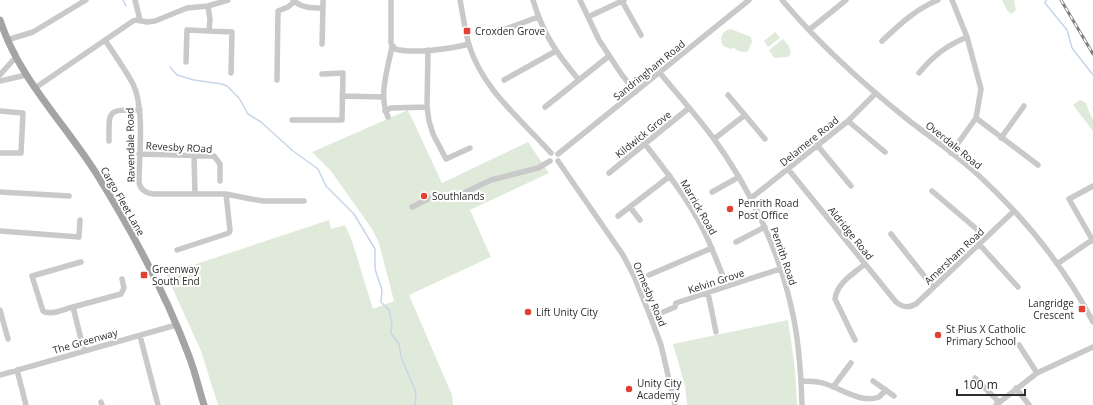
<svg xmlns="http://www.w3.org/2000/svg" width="1093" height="405" font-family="'Open Sans',sans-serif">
	<rect width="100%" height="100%" fill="#fff"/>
	<!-- green -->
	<path fill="#e0eada" d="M1002,0H1014L1016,10L1011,14L1007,10Z
		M731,29L751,37L752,42L748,51C742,53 739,52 734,48L731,49L723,46C719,37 722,31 731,29Z
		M775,32L780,38L768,47L764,41Z
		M783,39L789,46L791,54L788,57L774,58L769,50Z
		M1080,100L1086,103L1091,116L1093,119V131L1073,105Z
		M408,110L442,183L528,142L549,173L470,210L491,257L409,295L452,395L453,405H218L201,351L166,274L329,220L331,229L345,225L352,241L373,309L394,301L379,243L372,229L331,171L312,152Z
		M788,320L795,369L797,405H687L685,386L673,344Z"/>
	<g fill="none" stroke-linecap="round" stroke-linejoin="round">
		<!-- stream -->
		<path stroke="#c6d6e9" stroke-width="1.5" d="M123,0L126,6
			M1046,0L1045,3L1067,30L1072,48L1093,75
			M170,67L177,75L194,80L222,84L227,86L239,98L248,114L261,122L293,151L318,169L326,186L354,214L375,249V269L382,290L381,302L389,310L392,324L391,333L399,344L401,357L416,392L415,405"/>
		<!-- minor -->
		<path stroke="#c9c9c9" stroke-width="5.5" d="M135,0L140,20
			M293,0C301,8 312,8 323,8L322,44
			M391,0V43L395,49C414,54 450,49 469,44
			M460,0C463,15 465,30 469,45C483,90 521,119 551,153
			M533,0C543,34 557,54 579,80
			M580,0L599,40L622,75L636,92
			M782,0C819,44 862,83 907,119C930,137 954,153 976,173C1023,216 1064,266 1093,322
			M622,1L641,35
			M208,6L210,20L209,31
			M323,8V0
			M588,17L624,0
			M809,30L846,0
			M487,32L506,29L538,17
			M7,40L33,32L86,0
			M105,40C114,54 125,69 133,84C145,109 139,154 139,182C140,190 146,193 153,194H226L251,199L264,201H304
			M882,41C900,24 916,9 938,0
			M428,50L427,107L429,121L433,134L446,159L470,148
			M186,62L187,30L232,32L231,73
			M660,73C678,95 697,116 714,139C749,187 778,248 791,306C799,338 801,372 802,405
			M919,73C934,55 946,46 967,37
			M0,75L15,58
			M277,80L278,11L288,7L294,2
			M504,80L556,51
			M0,81L26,75
			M35,88L133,21L136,20L147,22L155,21L187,8L208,6L228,0
			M728,95L765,139
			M342,96L383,97
			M545,107L609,56
			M0,111L23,113L21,153H0
			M385,111L391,108L427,107
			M388,117C378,95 388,69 392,46
			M976,118L1038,165
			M292,120H342L343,73L322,74
			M848,121L885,152
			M1001,138L1024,106
			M714,139L745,115
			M109,141C109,109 107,110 140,110
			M645,144C666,171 687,198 703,229C712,247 719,267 727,286
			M817,145L851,186
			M951,153L976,118L981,89L967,37L952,0
			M139,154L214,156L220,164V181
			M558,154L749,0
			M194,156L195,194
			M558,161L623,255L634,276L649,313L661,345L675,405
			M788,169L896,302C903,308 909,308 916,304L1014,211
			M609,173L689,108
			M1093,186L1069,199L1093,241
			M932,191L986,237
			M0,192L69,196
			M712,192L739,177
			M750,199L848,121L876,93
			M412,207L430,198H453L491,180L538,168L550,161
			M630,207L640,220
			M618,216L670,176
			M0,231L79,237L80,220
			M891,234L933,287
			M736,242L765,227
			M979,244L1018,287
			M177,250L229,233L230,230L226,194
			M81,262L32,276L43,311C50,316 64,309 73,307L84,351
			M1057,264L1092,240
			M649,275L712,248
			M708,293L716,332
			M73,307L121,294L124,288L122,279
			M0,310L8,339
			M661,313L675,307L676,303L780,269
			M140,336L158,405
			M855,340L835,299C837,283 853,274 865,264
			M1019,345L1037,373
			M17,370L26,405
			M0,375L176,325
			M975,378L999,402
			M801,381C810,381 818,381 826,384C842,389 862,404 879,397L886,390
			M873,381L894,396
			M833,387L851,363
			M1016,388L1029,405
			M101,402L102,405
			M996,405L1037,373L1093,347"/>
		<!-- major -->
		<path stroke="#a4a4a4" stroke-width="7" d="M0,20C19,79 64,122 96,173C132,231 165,292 189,356C195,372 199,389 204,405"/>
		<defs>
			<path id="rail" d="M1061,0L1093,54"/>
		</defs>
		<!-- rail casing -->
		<use href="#rail" stroke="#818181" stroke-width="3"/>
		<!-- rail -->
		<use href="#rail" stroke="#fff" stroke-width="1.5" stroke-dasharray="4.5" stroke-linecap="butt"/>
	</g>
	<!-- markers -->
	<g fill="#df4132" stroke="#fff" stroke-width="1.5">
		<rect x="463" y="27" width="8" height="8" rx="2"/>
		<circle cx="424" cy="196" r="4"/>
		<circle cx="730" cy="209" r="4"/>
		<rect x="140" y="271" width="8" height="8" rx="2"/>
		<rect x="1078" y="305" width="8" height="8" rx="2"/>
		<circle cx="528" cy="312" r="4"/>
		<circle cx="938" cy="335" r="4"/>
		<circle cx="629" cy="389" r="4"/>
	</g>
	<g text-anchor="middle" stroke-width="4" stroke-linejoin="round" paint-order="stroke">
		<!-- poi labels -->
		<g font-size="10" fill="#2c2c2c" stroke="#fff" text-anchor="start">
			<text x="475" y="35">Croxden Grove</text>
			<text x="432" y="200">Southlands</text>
			<text x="738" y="207">Penrith Road<tspan x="738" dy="12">Post Office</tspan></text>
			<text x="152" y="273">Greenway<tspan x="152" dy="12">South End</tspan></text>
			<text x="1074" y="307" text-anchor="end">Langridge<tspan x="1074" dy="12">Crescent</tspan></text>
			<text x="536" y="316">Lift Unity City</text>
			<text x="946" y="333">St Pius X Catholic<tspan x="946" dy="12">Primary School</tspan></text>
			<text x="637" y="387">Unity City<tspan x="637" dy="12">Academy</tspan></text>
		</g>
		<!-- street labels -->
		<g font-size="10" fill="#2c2c2c" stroke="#fff">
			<text transform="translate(649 70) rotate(-39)" y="4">Sandringham Road</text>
			<text transform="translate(643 134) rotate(-39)" y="4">Kildwick Grove</text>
			<text transform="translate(809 141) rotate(-39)" y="4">Delamere Road</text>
			<text transform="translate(130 145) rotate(-91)" y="4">Ravendale Road</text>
			<text transform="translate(954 145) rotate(39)" y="4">Overdale Road</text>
			<text transform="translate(179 147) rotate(3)" y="4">Revesby ROad</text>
			<text transform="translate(123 201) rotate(60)" y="4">Cargo Fleet Lane</text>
			<text transform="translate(699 207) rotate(60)" y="4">Marrick Road</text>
			<text transform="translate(851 233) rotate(51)" y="4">Aldridge Road</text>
			<text transform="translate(784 256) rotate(71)" y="4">Penrith Road</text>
			<text transform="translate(954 256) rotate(-43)" y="4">Amersham Road</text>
			<text transform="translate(716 281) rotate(-18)" y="4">Kelvin Grove</text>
			<text transform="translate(650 294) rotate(67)" y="4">Ormesby Road</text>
			<text transform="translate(85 341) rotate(-16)" y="4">The Greenway</text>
		</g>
	</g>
	<!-- scale -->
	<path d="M957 389v6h68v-6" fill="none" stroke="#2c2c2c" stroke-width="2"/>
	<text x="963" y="389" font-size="12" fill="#2c2c2c" stroke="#ffffff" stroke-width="3" paint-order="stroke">100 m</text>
</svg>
